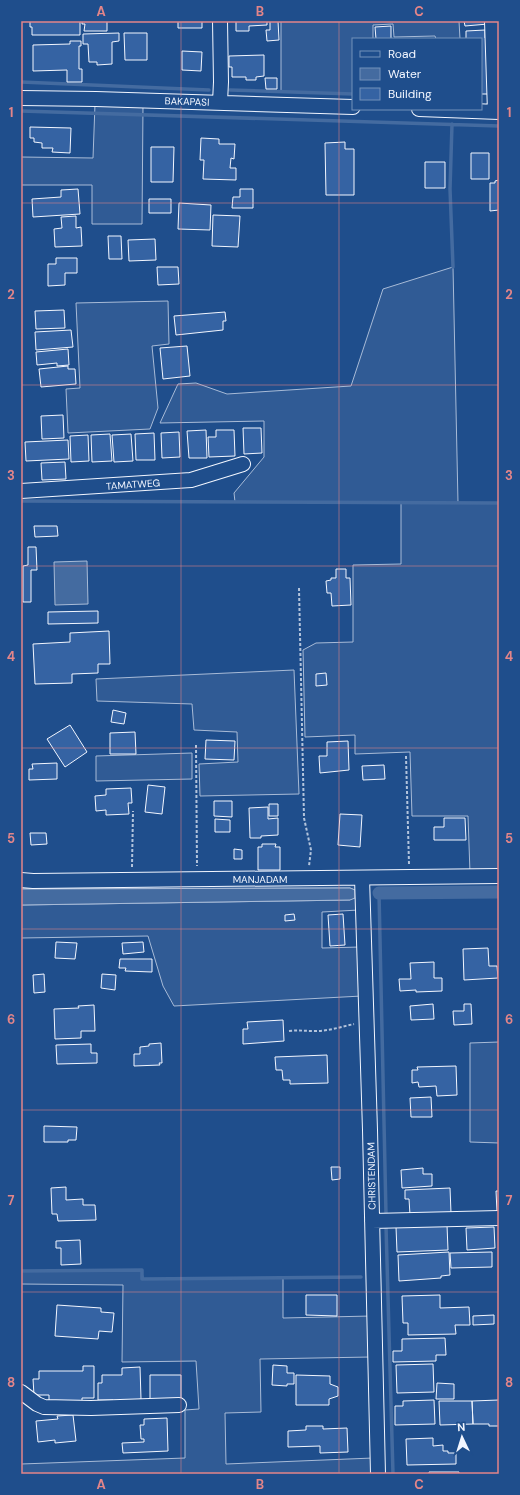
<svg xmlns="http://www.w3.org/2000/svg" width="520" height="1495" font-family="'DM Sans',sans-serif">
	<rect width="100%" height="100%" fill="#1f4e8c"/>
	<!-- built -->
	<path fill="#305b95" stroke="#a8bbd7" d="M281,21H459L460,39H436L435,36L394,37L393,24L373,25V39H353V94L281,92Z
		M95,104L143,105L142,224H92V185H21V157L93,158Z
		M453,267L458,503H499V872L470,873L468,816H412L410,752L355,754V735L305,737L303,650L316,643L353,642V565L401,564V503L235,502L234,493L264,457V421L160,423L178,384L196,383L227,394L351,386L383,289Z
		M168,301L169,344L152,346L158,408L150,429L68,433L66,389L80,388L76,303Z
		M294,670L299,794L200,796L199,764L238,762L237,732L194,730L192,704L97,701L96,679Z
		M192,753V779L96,781V756Z
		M21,884H356L359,910L322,912V948L360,947L362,996L174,1006L163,986L148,936L21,938V905L350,900L355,890L350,888L21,889Z
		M499,1042V1143L470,1142V1043Z
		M142,1270L143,1279L283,1278V1318L371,1316V1357L260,1359L261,1412L225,1413L226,1464L373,1458L374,1474H21V1464L185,1458V1410L199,1409L196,1361L122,1362L123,1285L21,1284V1271Z"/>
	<!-- water -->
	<path fill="#446ba0" stroke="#a8bbd7" d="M87,561L88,604L55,605L54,562Z
		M350,888L355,890V898L350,900L21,905V889Z"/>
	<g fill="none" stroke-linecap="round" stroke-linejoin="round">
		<!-- stream -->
		<path stroke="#446ba0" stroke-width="3.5" d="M21,82L209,90
			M230,90L353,94
			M21,111L499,126
			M452,124L450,189L453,267
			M21,501L499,503
			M379,893L386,1214
			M386,1226L393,1474
			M21,1271L142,1270V1279L361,1277"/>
		<!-- canal -->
		<path stroke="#446ba0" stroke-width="13" d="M379,893L499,892"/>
	</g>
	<!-- building -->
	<path fill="#3563a3" stroke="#f2f6ff" d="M30,21H80V35H32V27H30Z
		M82,21H107V31H84L85,24H82Z
		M178,21H202V28H178Z
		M236,21H267V25L249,26V31H236Z
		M270,21H278L279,40L267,41L266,30H270Z
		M464,21H488V24L465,26Z
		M391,26V39H376L375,27Z
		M485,30V38H488L489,94H481V39H466V31Z
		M119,33V41L112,42V64L97,65V62H89L88,44H83V34Z
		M124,33H147V60H125Z
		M70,41H81V46H79V69H82V82H67V70L33,71V45L70,44Z
		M182,51L202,52L201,71L182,70Z
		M264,55V76L256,77V80H246V77H232V67H229V56Z
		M265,78H277V89H266Z
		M30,127L71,128L70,153L52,152L53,148H42V143L34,142V138H30Z
		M201,138L219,139V144H235L234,159L231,158L230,168H236V180L203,179L204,160H200Z
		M345,142V149H354V195H326L325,143Z
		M151,147H174L173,182H151Z
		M471,153H489V179H471Z
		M425,162H445V188H425Z
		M499,180V210L490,211V183H495V181Z
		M78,189L80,214L33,217L32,199L61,197V190Z
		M240,189H253V208H232L233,197H240Z
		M149,199H171V213H149Z
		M179,203L211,205L210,230L178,229Z
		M213,215L240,216L238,247L212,246Z
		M76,216V228L81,227L82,246L55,247L54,229L62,228L61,217Z
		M108,236H121L122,259H109Z
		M155,239L156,260L129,261L128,240Z
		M56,258H77V273H65V285L48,286V264H56Z
		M157,267H178L179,284L158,285Z
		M64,310L65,328L36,329L35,311Z
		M225,312L226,321H223V330L176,335L174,316Z
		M71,330L73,347L36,350L35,332Z
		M187,346L190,376L163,379L160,348Z
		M68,349L69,365L57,366V363L37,365L36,352Z
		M68,366V369H75L76,384L41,387L39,369Z
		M63,415L64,438L42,439L41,416Z
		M243,428H261L262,453L244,454Z
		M206,430L207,458H189L187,431Z
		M216,430H234L235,456L209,457L208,437H216Z
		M179,432L180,457L162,458L161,433Z
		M154,433L155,460H136L135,434Z
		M110,434L112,461L92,462L91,435Z
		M131,434L133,461L114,462L112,435Z
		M88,435L89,461L71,462L70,436Z
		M68,440L69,459L26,461L25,442Z
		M65,462L66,479L42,480L41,463Z
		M34,526H57L58,536L35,537Z
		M28,547H36L37,570H31V602H23V566L28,565Z
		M336,569H346V578H350L351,605L332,606L331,593H327L326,581L331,580V578H336Z
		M98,611V623L48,624V612Z
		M109,631L110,664H98V673L72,674V683L35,684L33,644L70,642V633Z
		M326,673L327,685L316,686V674Z
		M113,710L126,713L124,724L111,722Z
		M70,725L87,752L65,767L47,739Z
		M135,732L136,754H110V733Z
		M206,740L235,741L234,760L205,759Z
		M348,741L349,770L320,773L319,756H327V742Z
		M57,763V779L29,780V769H33L32,764Z
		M384,765L385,779L363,780L362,766Z
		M148,785L165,787L162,814L145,812Z
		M131,788L132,803H128L129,814L106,815V810L96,811L95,796L106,795V789Z
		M214,801H232V817L214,816Z
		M269,804H278V816H269Z
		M268,807V819L278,818V835L261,836V838H250L249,808Z
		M340,814L362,815L360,847L338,845Z
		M444,818H465L466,840H434V827H444Z
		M215,819L230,820V832H215Z
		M30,833H46L47,844L31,845Z
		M262,844H276L275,847H280V870H258V847H262Z
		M234,849L242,850V859H234Z
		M294,914L295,920L285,921V915Z
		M343,914L345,945L330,946L328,915Z
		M56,942L77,943L75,959L55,958Z
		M143,942L144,952L123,954L122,943Z
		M488,948L489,966H497L498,978L464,980L463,949Z
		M120,959H152V972L125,971L126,968H119Z
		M434,962V978H442V991L416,992V990L400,991L399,979H411L410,963Z
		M44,974L45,992L34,993L33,975Z
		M102,974L116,975L115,990L101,988Z
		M433,1004L434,1019L411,1020L410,1006Z
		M464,1004H471L472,1024L454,1025L453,1011H464Z
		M94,1005L95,1031H81V1038L55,1039L54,1009L79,1008L78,1006Z
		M283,1020L284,1041L243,1044V1029H248L247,1022Z
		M161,1043L162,1063H159L160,1065L134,1066V1054H140V1047L149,1046V1044Z
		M91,1044V1053H97V1063L57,1064L56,1045Z
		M327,1055L328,1083L290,1084V1080H283L282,1070H276L275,1057Z
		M456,1066L457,1095L437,1096L436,1086L419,1087L418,1082L412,1083V1070H418L417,1067Z
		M431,1097L432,1117H411L410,1098Z
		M44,1126L77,1127L76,1140H68V1142H44Z
		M331,1167H340V1179L332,1180Z
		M423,1168V1174H432V1186L402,1188L401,1170Z
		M66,1187V1200L83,1199V1205H95L96,1220L58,1221L57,1214H52L51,1188Z
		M450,1188L451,1213L410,1215L409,1199H405V1190Z
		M496,1191H499V1212H497Z
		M447,1225L448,1250L397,1252L396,1227Z
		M494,1227L495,1248L467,1250L466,1228Z
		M80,1240L81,1264L61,1265V1248H56V1241Z
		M449,1252L450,1275L441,1276V1278L399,1281L398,1255Z
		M492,1252V1267L451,1268L450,1253Z
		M306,1295H337V1316L306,1315Z
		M440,1295V1308L469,1307L470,1325H455L456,1334L408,1335V1323H403L402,1296Z
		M57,1305L101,1308V1312L114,1313L112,1332L99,1331L98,1339L55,1336Z
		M494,1315V1324L473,1325V1316Z
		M445,1338L446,1355H436V1361L393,1362V1351H402V1339Z
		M433,1364L434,1392L397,1393L396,1365Z
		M273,1365L287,1366V1373H294V1384H287V1386L272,1385Z
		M83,1366H94V1398H82V1403H49V1395H34L33,1379H39V1371H83Z
		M140,1367L141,1399L113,1405V1400H98V1383H102V1375H122V1368Z
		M150,1375H181V1401H150Z
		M296,1375L330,1376V1384L338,1387V1396L329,1399V1405H296Z
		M437,1383L454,1384V1399H436Z
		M434,1400L435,1424L395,1425V1406H403V1401Z
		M499,1400V1426H489V1424H473L472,1401Z
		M439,1401H472L473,1424L440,1425Z
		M73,1415L76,1441L55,1443V1440L38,1442L36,1421L58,1419L57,1416Z
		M167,1418L168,1451L123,1453L122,1443L144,1442V1439H141L140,1425H144V1419Z
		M306,1426H323V1429L347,1428L348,1452L320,1453V1446L288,1447V1431L306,1430Z
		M433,1438V1446L443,1445V1451H448V1453H456V1464L407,1465L406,1439Z
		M429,1472H459V1474H429Z"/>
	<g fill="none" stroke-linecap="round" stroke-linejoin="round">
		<defs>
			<path id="minor" d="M220,21L221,82L220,102
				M492,21L495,112
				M21,98L96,99L353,107
				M419,109L499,112
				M21,491L191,480L243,464
				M362,878L370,1130L378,1474
				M21,880L33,881L499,876
				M372,1221L499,1218
				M21,1392L37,1404L44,1407L91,1408L179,1405"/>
		</defs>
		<!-- minor casing -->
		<use href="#minor" stroke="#f2f6ff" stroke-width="16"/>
		<!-- path -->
		<path stroke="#b3c4dc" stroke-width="2" stroke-dasharray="3 2" stroke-linecap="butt" d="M299,588L304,818L311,850L309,866
			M196,745L197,866
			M406,756L409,864
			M132,867L133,811
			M289,1031C298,1030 306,1031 315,1031C328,1031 341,1027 354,1024"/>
		<!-- minor -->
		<use href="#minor" stroke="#1f4e8c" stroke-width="14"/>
	</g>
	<!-- grid -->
	<path fill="none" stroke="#e38589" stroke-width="1" stroke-opacity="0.55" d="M181,21V1474M339,21V1474M21,203H499M21,385H499M21,566H499M21,748H499M21,929H499M21,1110H499M21,1292H499"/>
	<g text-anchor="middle" stroke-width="3" stroke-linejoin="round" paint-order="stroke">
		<!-- street labels -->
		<g font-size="10" fill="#f2f6ff" stroke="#1f4e8c">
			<text transform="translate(187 101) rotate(2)" y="4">BAKAPASI</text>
			<text transform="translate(133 484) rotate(-4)" y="4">TAMATWEG</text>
			<text x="260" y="883">MANJADAM</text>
			<text transform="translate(371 1176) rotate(-91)" y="4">CHRISTENDAM</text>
		</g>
	</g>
	<!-- border -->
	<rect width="520" height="1495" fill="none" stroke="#1f4e8c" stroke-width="44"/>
	<!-- legend -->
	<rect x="352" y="38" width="130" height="72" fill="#1f4e8c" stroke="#7391ba"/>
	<rect x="360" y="51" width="20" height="6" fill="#1f4e8c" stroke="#7391ba"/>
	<text x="388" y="58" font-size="12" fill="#f2f6ff">Road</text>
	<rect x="360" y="68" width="20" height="12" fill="#446ba0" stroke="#7391ba"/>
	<text x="388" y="78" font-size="12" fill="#f2f6ff">Water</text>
	<rect x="360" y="88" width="20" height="12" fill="#3563a3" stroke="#7391ba"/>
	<text x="388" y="98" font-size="12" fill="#f2f6ff">Building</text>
	<!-- north arrow -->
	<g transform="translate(462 1437) rotate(356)" stroke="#1f4e8c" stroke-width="3" paint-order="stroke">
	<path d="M0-3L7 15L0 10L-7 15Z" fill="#f2f6ff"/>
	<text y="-6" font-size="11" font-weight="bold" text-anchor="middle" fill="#f2f6ff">N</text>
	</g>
	<rect x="22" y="22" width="476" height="1451" fill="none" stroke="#e38589" stroke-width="1.5"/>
	<g font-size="13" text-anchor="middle" font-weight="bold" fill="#e38589">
		<text x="101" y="16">A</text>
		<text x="260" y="16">B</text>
		<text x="419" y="16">C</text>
		<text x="11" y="117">1</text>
		<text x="509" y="117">1</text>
		<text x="11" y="299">2</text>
		<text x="509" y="299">2</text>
		<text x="11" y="480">3</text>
		<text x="509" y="480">3</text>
		<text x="11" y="661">4</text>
		<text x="509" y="661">4</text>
		<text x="11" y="843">5</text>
		<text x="509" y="843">5</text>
		<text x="11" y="1024">6</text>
		<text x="509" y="1024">6</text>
		<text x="11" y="1205">7</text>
		<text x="509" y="1205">7</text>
		<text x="11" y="1387">8</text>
		<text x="509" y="1387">8</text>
		<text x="101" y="1489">A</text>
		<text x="260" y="1489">B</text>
		<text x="419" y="1489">C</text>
	</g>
</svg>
